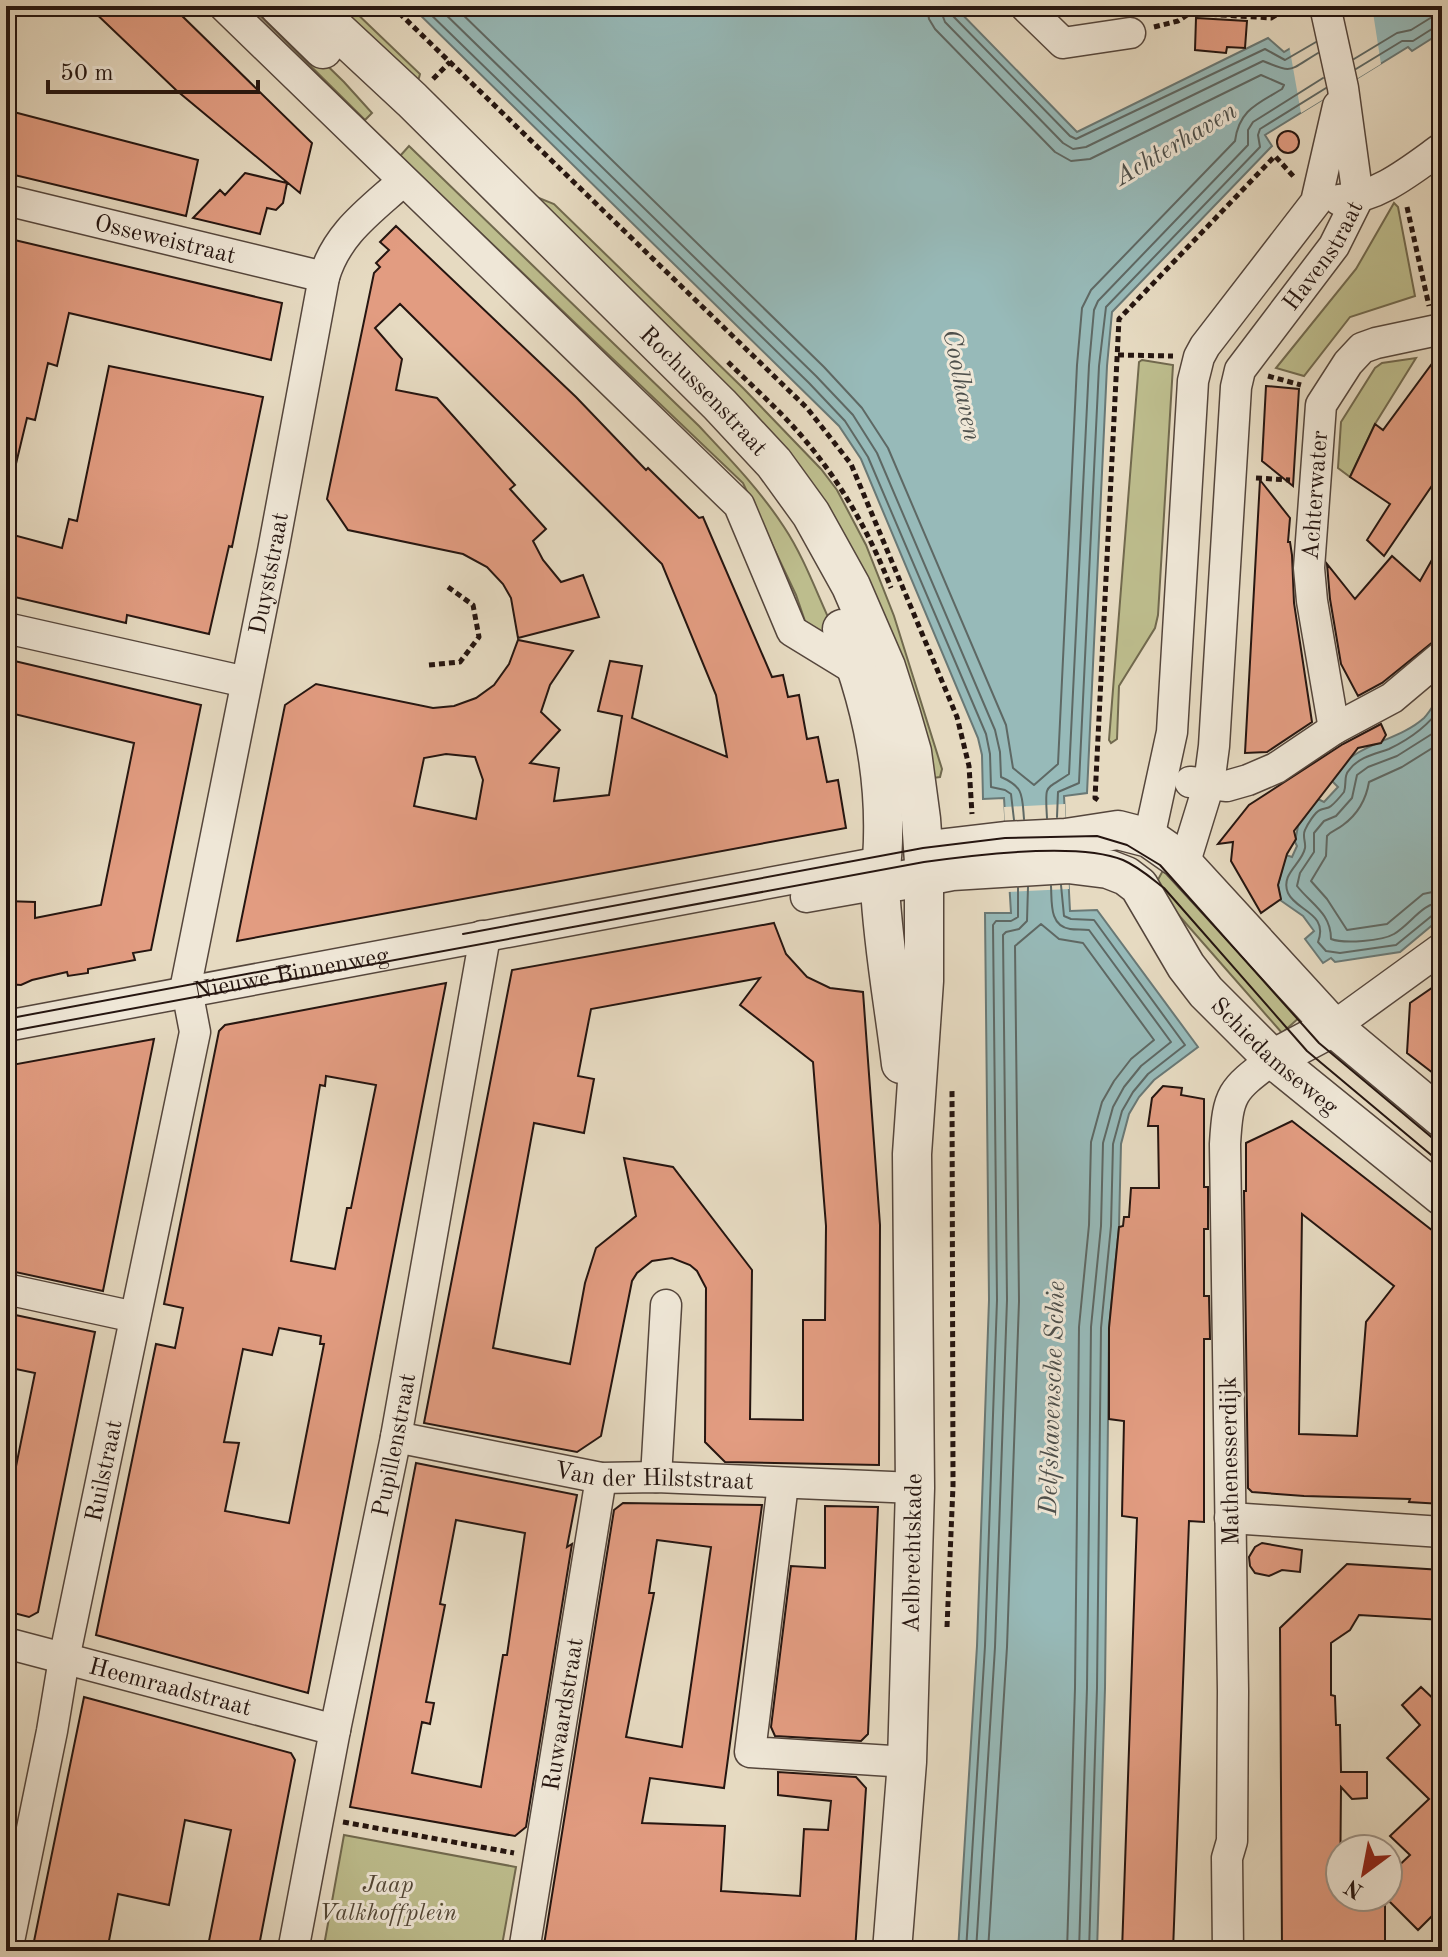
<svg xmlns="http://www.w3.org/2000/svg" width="1448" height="1957" font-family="'Old Standard TT',serif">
	<rect width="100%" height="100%" fill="#e6dac1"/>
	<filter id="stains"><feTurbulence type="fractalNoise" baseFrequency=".0025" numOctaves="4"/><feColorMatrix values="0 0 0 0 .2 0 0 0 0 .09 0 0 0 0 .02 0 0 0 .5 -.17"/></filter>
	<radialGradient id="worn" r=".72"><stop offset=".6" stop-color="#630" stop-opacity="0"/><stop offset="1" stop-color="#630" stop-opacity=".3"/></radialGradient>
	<!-- green -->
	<path fill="#bdbd8d" stroke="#71694e" stroke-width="2" d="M250,6H266L344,82L372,113L365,120Z
		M327,6H349L420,74L419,78L410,85Z
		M409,146L699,426C729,458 760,490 784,527C804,557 817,594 833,628L828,635L812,630L806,624L796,595L743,483L400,156Z
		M529,194L554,204L744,389L821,469L837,490L866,545L894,616L942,769L940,777L933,778L852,563Z
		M1394,203L1398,207L1415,296L1350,317L1304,376L1276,368L1356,269Z
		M1416,358L1375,424L1350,477L1338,468L1341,422L1375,368L1382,363Z
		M1142,360L1173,365L1158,615L1155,628L1119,686L1117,739L1111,743L1109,740L1139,362Z
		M1167,863L1301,1016L1282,1033L1154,887Z
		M344,1835L516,1867L501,1951H323Z"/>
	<!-- water -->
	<path fill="#97bab9" stroke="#697875" stroke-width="2" d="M411,6H954L1077,132L1268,38L1284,52L1360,6H1442V32L1412,51L1408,47L1265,135L1272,146L1112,312L1107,366L1087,793L1064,796L1070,911L1097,910L1198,1047L1154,1080L1139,1097L1129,1114L1121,1144L1119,1227L1109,1328L1105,1688L1097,1951H958L977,1646L989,1300L985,913H1011L1004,798L983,799L982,755L978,738L861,459L839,426Z
		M1442,692V917L1400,952L1335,962L1331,958L1323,963L1305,939L1314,931L1303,916L1280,900L1278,885L1286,855L1292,857L1297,846L1295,842L1298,826L1318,799L1324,802L1338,787L1332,781C1348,743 1395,744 1424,718C1431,711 1436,700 1442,692Z"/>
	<!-- pier -->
	<path fill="#e6dac1" d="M1352,6H1372L1381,64L1301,113L1289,45Z
		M1065,804L1069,889L1008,892L1004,807Z"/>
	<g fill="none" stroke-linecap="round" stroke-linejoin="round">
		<!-- shore -->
		<path stroke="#5e6864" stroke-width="2" d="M422,6L809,383L845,421L868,457L986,734L990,754L991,787L1005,790L1011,794L1014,820
			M437,6L816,376L853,415L877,453L995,730L1000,752L1001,777C1024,787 1022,795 1024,819
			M454,6L824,367L862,408L888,448L1006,725L1013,768L1034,785L1058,764L1077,365L1082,308L1091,290L1235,141C1239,110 1257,104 1282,89L1284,85L1261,75L1090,159L1071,161L1055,152L935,29L929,19L927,6
			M939,6L945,22L1063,143L1073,149L1086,147L1263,61C1294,74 1288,71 1318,53
			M949,6L952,15L1070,136L1076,139L1265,49L1285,60L1316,42
			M1354,59L1397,33L1411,30L1432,17L1442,16
			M1356,69L1402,41H1413L1435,27L1442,26
			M1442,706C1429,725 1410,739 1389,749C1375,754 1359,757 1350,769C1343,776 1347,783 1344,792C1340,797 1336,802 1331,806C1328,809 1324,808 1320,810C1315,812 1307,825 1305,830C1302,836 1306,842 1305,848C1302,864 1280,874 1288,893C1296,911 1329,913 1318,942L1326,951L1340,953L1396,945L1434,914L1442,912
			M1442,724L1435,732L1397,756L1368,767L1357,775L1352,798L1336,816L1324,821L1314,833V852L1300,873L1297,886C1311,904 1331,913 1331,939C1344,944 1382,941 1394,934C1411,924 1422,903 1442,902
			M1442,742L1402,767L1369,782C1366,800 1358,814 1343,825C1337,830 1332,830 1327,836L1326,856L1311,881L1327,899L1347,930L1387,924L1423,894L1442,890
			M1057,817L1058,792L1079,783L1099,366L1106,307L1260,147L1258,135L1260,129L1326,88
			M1047,818C1045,783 1044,791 1069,774L1089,365L1094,310L1098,301L1248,145V130L1253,122L1323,78
			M1061,885L1064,916L1071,919L1094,920L1185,1045L1148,1074L1133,1092L1122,1111L1113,1144L1111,1226L1101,1328L1097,1688L1089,1951
			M1051,886C1052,902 1049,926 1070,929C1076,930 1083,929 1089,930L1171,1042L1141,1066L1124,1087L1113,1107L1103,1143L1101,1226L1091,1327L1087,1688L1079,1951
			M966,1951L985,1646L997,1300L993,925L996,921H1011L1018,917V888
			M976,1951L995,1647L1007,1300L1003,935L1006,932L1019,929L1027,921L1028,887
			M988,1951L1007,1647L1019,1301L1015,946L1041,924L1059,939L1083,943L1154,1040L1131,1059L1114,1081L1102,1102L1091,1142L1089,1225L1079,1327L1075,1688L1067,1951"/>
	</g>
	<!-- building -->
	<path fill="#e29c81" stroke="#251510" stroke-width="2" fill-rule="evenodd" d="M88,6H169L176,13L177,11L312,143L300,193L176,90Z
		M1196,18L1247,21L1245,48L1227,47L1226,53L1195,50Z
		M6,110L198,160L186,216L6,173Z
		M1277 142a11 11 0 1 1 22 0a11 11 0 1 1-22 0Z
		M245,173L287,183L283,203L276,210L267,208L260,234L193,218L220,190L225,195Z
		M396,226L576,397L646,470L648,468L699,518L703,517L772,677L783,675L788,697L799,695L807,739L818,737L827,782L838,780L846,828L237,941L285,705L316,684L433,708L454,706L476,698L494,685L509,664L518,640L573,651L550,685L541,712L560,730L530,763L559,768L554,801L609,795L622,716L598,711L610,661L642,666L632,718L727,757L716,695L662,564L400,304L375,328L402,359L396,390L437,398L515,485L510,489L546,529L533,541L543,560L561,582L583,575L599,617L518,638L511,598L503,584L487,567L463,554L348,530L327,499L374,273L380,267L376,263L389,250L380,242ZM446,754L475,757L483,780L476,819L414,806L424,758Z
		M6,238L282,303L271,360L69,313L57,366L48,363L35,420L27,418L15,468L6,467Z
		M1442,350V471L1384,556L1367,540L1390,504L1350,477L1375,424L1383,430Z
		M109,366L263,397L232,547L229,546L209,634L127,615L126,623L6,595V533L62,548L69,519L77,521Z
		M1266,386L1299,389L1293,486L1262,461Z
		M1260,480L1290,518L1288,542H1290L1292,555L1294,603L1312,722L1267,752L1245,753Z
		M1442,542V631L1439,637L1382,683L1358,696L1341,664L1330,599L1327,564L1355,599L1392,556L1420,581Z
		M6,659L201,705L151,950L133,953L135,960L88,969V973L68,976L67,972L32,980L21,985L6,984V901L35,902V918L101,905L134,743L6,712Z
		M1381,724L1386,735L1381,743L1358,748L1294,831L1296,839L1287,854L1278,885L1281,899L1261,913L1231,861L1233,842L1218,844L1249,805L1343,744Z
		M774,923L786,954L807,977L830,988L863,992L880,1225L879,1465L725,1462L705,1442L706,1288L697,1271L690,1265L672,1258L652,1261L637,1273L632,1281L601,1436L577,1452L424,1423L512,970ZM760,978L740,1005L813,1062L826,1226L825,1320H803V1420L750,1419L752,1270L673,1167L624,1158L636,1216L596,1248L585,1283L570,1364L493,1348L534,1123L584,1133L594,1079L578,1076L591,1009Z
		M1442,981V1080L1407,1053L1410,1003Z
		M446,983L308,1693L96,1635L156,1344L175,1348L183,1308L164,1304L219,1031L225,1025ZM326,1076L376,1085L351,1208H347L335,1269L291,1261L320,1085L325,1086ZM279,1328L321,1336L320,1344H324L289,1523L225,1511L239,1443L224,1442L243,1349L272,1355Z
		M154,1039L103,1291L6,1270V1066Z
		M1163,1086L1182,1088L1181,1095L1204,1099V1187H1208V1229H1204V1296H1209L1210,1339H1204V1522L1189,1521L1173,1951H1122L1137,1518L1122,1516L1124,1421L1109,1419V1328L1119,1227L1123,1226L1124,1217H1129L1131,1188H1159L1158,1126H1148L1152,1098Z
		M1292,1121L1442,1238V1504L1409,1502L1410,1499L1304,1496L1252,1492L1248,1488L1244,1191H1246V1143ZM1302,1214L1394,1286L1366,1322L1357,1436L1299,1434Z
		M6,1313L95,1332L38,1612L29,1617L6,1611V1489L11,1491L35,1373L6,1367Z
		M416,1463L577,1495L567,1547L572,1544L526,1827L515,1836L350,1807ZM456,1520L525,1533L507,1655H503L481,1787L412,1773L422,1722L430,1724L434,1703L426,1702L445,1605L440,1604Z
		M623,1503L762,1505L724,1788L650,1778L642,1823L725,1826L721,1891L800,1896L804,1829L828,1830L831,1801L778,1795V1772L856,1777L866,1788L855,1951H543L614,1510ZM657,1540L711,1547L682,1747L626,1737L654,1593H649Z
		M825,1506L878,1507L868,1734L861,1741L775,1736L771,1727L791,1566L825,1568Z
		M1262,1543L1302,1550L1300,1572L1282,1570L1269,1576L1255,1573L1250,1566L1249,1557L1255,1547Z
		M1347,1564L1442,1570V1620L1359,1615L1350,1630L1331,1643V1695L1335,1696L1336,1725H1340L1341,1772H1367V1798L1352,1799L1341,1787L1340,1897H1385V1951H1282L1280,1628Z
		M1421,1687L1440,1705L1442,1703V1906L1418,1930L1388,1900V1876L1410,1855L1390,1836L1429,1799L1387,1758L1420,1725L1402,1705Z
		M84,1697L291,1753L295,1760L258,1951H207L231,1830L185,1820L169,1905L118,1894L107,1951H32Z"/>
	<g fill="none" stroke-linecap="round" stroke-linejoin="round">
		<defs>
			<g id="minor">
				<path d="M224,6L739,505L792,631L859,672"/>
				<path d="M1025,6L1063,43L1130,33"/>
				<path id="s1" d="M6,200L324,277"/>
				<path d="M1339,200C1379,197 1410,171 1442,148"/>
				<path d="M6,628L246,682"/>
				<path id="s2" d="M1334,729L1312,601L1309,568L1321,405L1348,363L1362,348L1376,343L1442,329"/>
				<path d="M1190,782L1227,786L1248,780L1276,768L1334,729L1392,698L1442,656"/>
				<path d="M1149,838L1172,732L1193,381L1199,357L1205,346L1316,202L1338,106"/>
				<path id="s3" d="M1184,865L1209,784L1214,746L1236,387L1240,370L1334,246L1358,198L1343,88L1325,6"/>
				<path d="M806,897L880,884"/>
				<path id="s4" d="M6,1026L881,862"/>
				<path d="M1333,1027L1442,948"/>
				<path d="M6,1289L135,1317"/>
				<path id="s5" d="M396,1437L601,1478L656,1477L915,1488"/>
				<path d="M656,1477L666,1305"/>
				<path d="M783,1484L750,1752L907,1762"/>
				<path d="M1230,1518L1442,1532"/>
				<path id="s6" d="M6,1643L335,1730"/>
				<path id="s7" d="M7,1951L52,1731L64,1659L195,1032L186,985L273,551L324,277C337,233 370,211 403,181"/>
				<path id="s8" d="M293,1951L335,1730L396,1437L484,942L482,936"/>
				<path id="s9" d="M524,1951L601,1478"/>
				<path d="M1228,1951L1227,1858L1232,1841L1233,1691L1225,1144C1228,1092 1232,1090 1273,1059"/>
			</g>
			<g id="tertiary">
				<path d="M279,6L323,49"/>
				<path id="s10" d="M311,6L412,100L720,405L774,463L811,514L851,586L886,667L901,714L912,752L921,819L924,862V981L912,1154L915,1488L907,1762L892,1951"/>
				<path d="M842,629C869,696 885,765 883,838C883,855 880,871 880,887C883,947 894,1005 901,1064"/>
				<path d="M937,849L1005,841L1066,838L1118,830L1149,838L1179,859L1333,1027L1442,1118"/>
				<path id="s11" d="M899,881L952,871L1068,864L1108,869L1126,876L1139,886L1186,966L1206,992L1273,1059L1442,1196"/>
				<path d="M1273,1059L1333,1027"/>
			</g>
		</defs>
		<!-- minor casing -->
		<use href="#minor" stroke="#55463c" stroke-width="33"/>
		<!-- tertiary casing -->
		<use href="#tertiary" stroke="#55463c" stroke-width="41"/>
		<!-- path -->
		<path stroke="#251510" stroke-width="5" stroke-dasharray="6 4" stroke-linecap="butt" d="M392,6L807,408L851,464L957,717L969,766L972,814
			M1154,27L1178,21L1190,13L1271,18L1291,6
			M433,79L450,62
			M1407,207L1429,306
			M1118,355L1173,356
			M728,362C751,385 777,408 799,433C839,479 869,531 891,588
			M1268,376L1301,385
			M1256,478L1290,480
			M429,665L460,662L479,637L473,605L448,587
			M1098,800L1095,798L1119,319L1275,156L1294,177
			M947,1627L953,1486L952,1089
			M343,1822L514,1853"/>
		<!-- minor -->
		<use href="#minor" stroke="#efe7d7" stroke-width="30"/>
		<!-- tertiary -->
		<use href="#tertiary" stroke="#efe7d7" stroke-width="38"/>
		<!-- tram -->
		<path stroke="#251510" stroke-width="2" d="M463,934L923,848L1005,838L1097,836L1127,845L1160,865L1319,1043L1442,1146
			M6,1019L290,966
			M6,1032L924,862C973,855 1079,842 1123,860C1139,867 1151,878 1164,888L1307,1051L1442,1164"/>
	</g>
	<g text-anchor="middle" stroke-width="6" stroke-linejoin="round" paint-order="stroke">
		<!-- street labels -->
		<g font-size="24" fill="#251510" stroke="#efe7d7">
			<text dy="8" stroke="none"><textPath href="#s1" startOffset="164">Osseweistraat</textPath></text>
			<text dy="8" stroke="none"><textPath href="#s3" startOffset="642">Havenstraat</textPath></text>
			<text dy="8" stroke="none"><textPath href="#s10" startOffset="550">Rochussenstraat</textPath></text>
			<text dy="8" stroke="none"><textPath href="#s2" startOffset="236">Achterwater</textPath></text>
			<text dy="8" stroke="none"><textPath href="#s7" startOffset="1406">Duyststraat</textPath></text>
			<text dy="8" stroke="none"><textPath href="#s4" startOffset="290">Nieuwe Binnenweg</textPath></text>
			<text dy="8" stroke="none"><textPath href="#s11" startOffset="466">Schiedamseweg</textPath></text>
			<text dy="8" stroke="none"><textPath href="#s8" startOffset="516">Pupillenstraat</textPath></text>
			<text transform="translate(1229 1461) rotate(-91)" y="8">Mathenesserdijk</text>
			<text dy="8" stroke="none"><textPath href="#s7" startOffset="490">Ruilstraat</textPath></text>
			<text dy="8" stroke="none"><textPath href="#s5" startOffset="262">Van der Hilststraat</textPath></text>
			<text transform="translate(912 1553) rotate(-89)" y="8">Aelbrechtskade</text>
			<text dy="8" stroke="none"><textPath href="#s6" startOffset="170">Heemraadstraat</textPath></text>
			<text dy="8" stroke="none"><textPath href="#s9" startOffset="240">Ruwaardstraat</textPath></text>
		</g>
		<!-- park labels -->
		<g font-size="24" font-style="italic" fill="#534736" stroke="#efe7d7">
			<text x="388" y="1892">Jaap<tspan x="388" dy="28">Valkhoffplein</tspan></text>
		</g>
		<!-- water labels -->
		<g font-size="26" font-style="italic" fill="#4d4f4b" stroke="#efe7d7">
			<text transform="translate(1175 143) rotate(-31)" y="9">Achterhaven</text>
			<text transform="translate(963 385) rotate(79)" y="9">Coolhaven</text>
			<text transform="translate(1051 1398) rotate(-88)" y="9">Delfshavensche Schie</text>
		</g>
	</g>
	<!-- margin -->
	<rect width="1448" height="1957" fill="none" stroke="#e6dac1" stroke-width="32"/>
	<rect x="8" y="8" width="1432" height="1941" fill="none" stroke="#251510" stroke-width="4"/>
	<rect x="16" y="16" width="1416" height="1925" fill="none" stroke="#251510" stroke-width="2"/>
	<!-- north arrow -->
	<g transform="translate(1364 1873) rotate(212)"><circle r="38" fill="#efe7d7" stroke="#9e9387" stroke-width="2"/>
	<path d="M0-6L14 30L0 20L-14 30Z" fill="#8f2418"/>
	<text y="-12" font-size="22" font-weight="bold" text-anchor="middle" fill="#251510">N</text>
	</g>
	<!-- scale -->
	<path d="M48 80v12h210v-12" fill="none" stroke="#251510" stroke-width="4"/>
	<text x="60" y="80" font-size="24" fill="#251510" stroke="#efe7d7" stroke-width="6" paint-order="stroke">50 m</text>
	<rect width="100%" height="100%" filter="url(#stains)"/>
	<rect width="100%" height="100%" fill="url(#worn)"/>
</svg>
